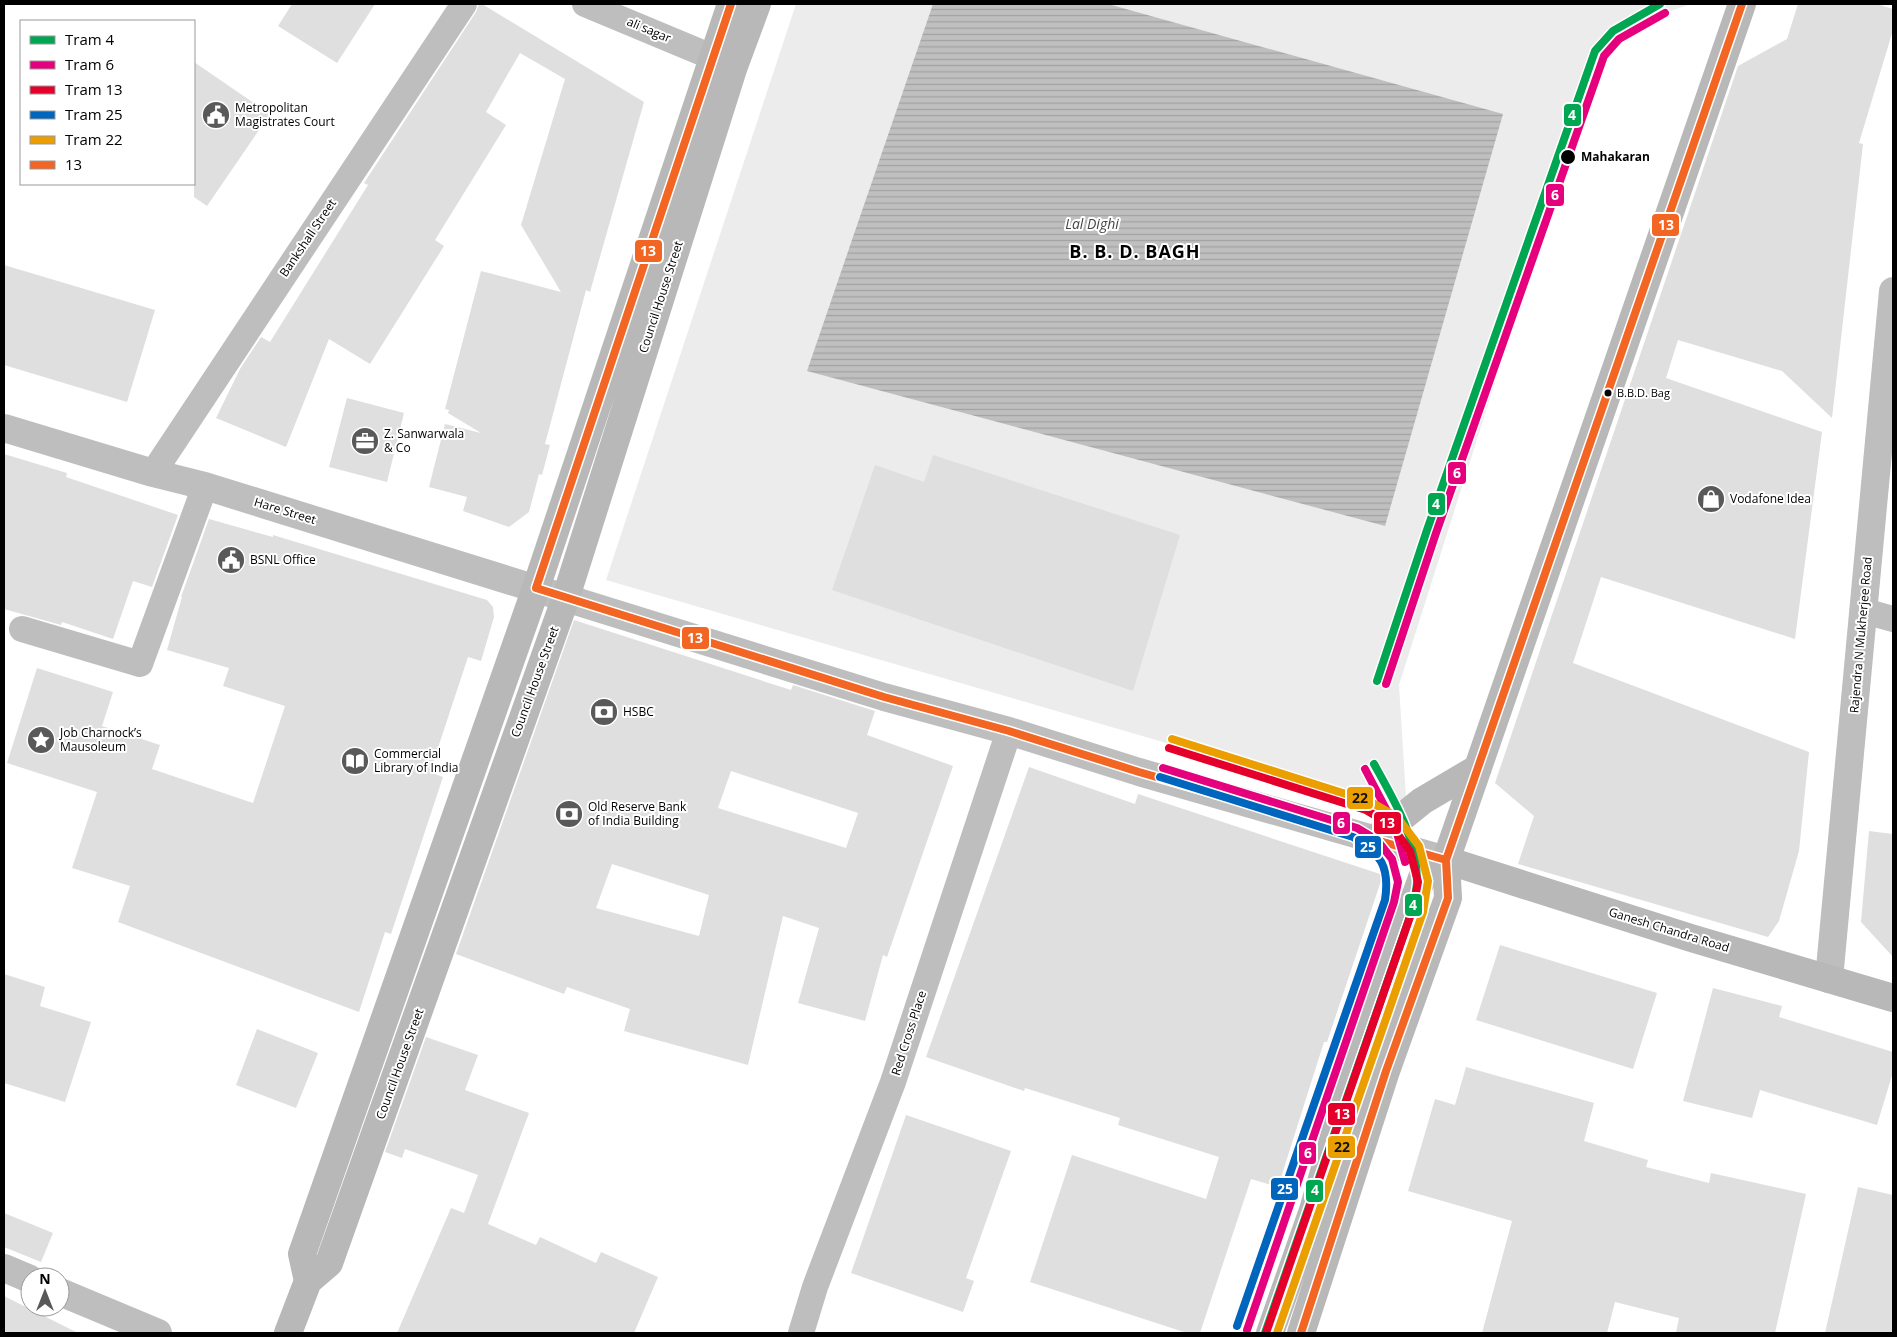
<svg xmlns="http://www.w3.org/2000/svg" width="1897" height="1337" font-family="'Open Sans',sans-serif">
	<defs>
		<pattern id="water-rules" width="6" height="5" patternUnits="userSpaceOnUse" patternTransform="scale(1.25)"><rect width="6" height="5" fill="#bfbfbf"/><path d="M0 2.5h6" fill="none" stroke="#a2a2a2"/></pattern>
	</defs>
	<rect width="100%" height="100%" fill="#fff"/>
	<!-- park -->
	<path fill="#ececec" d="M796,4H1691L1606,33L1399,685L1407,813L606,580Z"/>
	<!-- water -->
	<path fill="url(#water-rules)" d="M933,4H1108L1503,114L1385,526L807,371Z"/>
	<!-- building -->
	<path fill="#dfdfdf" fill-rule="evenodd" d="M292,4H375L337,63L278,26Z
		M479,4H482L644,102L590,292L586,290L545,444L550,445L542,475L539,474L529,512L509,527L463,511L467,497L429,487L445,424L481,433L448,413L449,410L445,409L481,271L561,292L521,225L565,79L520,53L486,112L506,125L435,240L444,246L370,364L329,339L286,447L216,418L240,369L261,337L270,342L368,185L364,183L476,12Z
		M1798,4H1877L1893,9V30L1859,143L1863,144L1832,418L1782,371L1678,340L1666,378L1822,432L1795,639L1601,577L1573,663L1809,752L1799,851L1779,921L1768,937L1518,864L1534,816L1495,783L1738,66L1787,39Z
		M194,62L270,114L207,206L194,197Z
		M4,265L155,310L127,402L4,365Z
		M347,398L404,413L387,482L329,467Z
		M4,454L67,473L66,477L178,515L152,587L133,581L113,639L62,622L61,625L4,609Z
		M933,455L1180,535L1133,691L832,590L875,465L924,482Z
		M209,519L273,537V535L487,600L493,607L494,617L481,661L468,657L430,772L443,777L391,934L385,932L359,1012L118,922L130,886L72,868L97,792L7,763L37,668L113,692L102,726L160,745L152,769L253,803L285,706L223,686L229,668L167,650L182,597H181Z
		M574,620L791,690L793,685L875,711L867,735L953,766L887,957L883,955L865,1021L798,1003L819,928L783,916L748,1065L624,1031L630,1009L567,987L564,994L456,954ZM731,771L858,813L846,848L718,808ZM612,864L709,895L699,936L596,908Z
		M1029,767L1135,804L1138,794L1383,875L1327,1042H1324L1278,1187L1251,1179L1200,1333H1187L1030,1282L1072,1155L1206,1199L1219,1157L1118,1125L1120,1118L1025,1088L1024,1091L926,1057Z
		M1869,831L1893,834V957L1861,922Z
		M1500,945L1657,993L1633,1069L1476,1020Z
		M4,974L45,987L40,1006L91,1022L65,1102L4,1083Z
		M1713,988L1782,1006L1779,1017L1893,1052V1072L1877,1125L1760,1090L1752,1118L1683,1101Z
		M257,1029L318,1053L296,1108L236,1085Z
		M426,1037L478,1055L465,1090L529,1113L488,1224L536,1245L540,1237L596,1263L601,1252L658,1277L634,1333H397L451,1208L464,1213L478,1175L405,1149L402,1158L385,1152Z
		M1466,1067L1594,1103L1584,1141L1648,1160L1646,1167L1709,1183L1711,1173L1806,1194L1775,1333H1676L1679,1318L1615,1302L1607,1333H1482L1512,1221L1408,1191L1435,1099L1455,1105Z
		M906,1115L1011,1151L966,1278L974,1281L963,1312L851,1273Z
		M1858,1187L1893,1195V1333H1825Z
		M4,1213L53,1233L41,1262L4,1247Z
		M4,1296L78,1333H4Z"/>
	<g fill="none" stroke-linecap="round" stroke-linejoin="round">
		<!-- minor -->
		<path stroke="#bebebe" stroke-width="26" d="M585,4L712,57
			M153,473L464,4
			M1864,611L1893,619
			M22,629L140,664L205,486
			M801,1333L815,1287L893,1082L1009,731"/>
		<!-- tertiary -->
		<path stroke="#bebebe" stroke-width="28" d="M4,428L153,473L205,486L884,697L1009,731L1139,772L1446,860
			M1829,979L1893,291
			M4,1268L30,1279
			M60,1292L158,1333"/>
		<!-- secondary -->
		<path stroke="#b8b8b8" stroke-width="28" d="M1375,839L1422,801L1478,768
			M1446,860L1691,938L1893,998
			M308,1281L302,1254L536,588L731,4
			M288,1333L308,1281L329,1263L566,597L733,69L757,4
			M1270,1333L1313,1210L1356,1060L1423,875L1446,860
			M1301,1333L1386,1071L1448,898L1446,860L1742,4"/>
		<defs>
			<path id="bus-1" d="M731,4L536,588L884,697L1009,731L1139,772L1446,860
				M1301,1333L1386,1071L1448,898L1446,860L1742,4"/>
		</defs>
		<!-- bus-1 casing -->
		<use href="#bus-1" stroke="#fff" stroke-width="11"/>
		<!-- bus-1 -->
		<use href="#bus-1" stroke="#f26522" stroke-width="8"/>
		<defs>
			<path id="tram-1" d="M1377,681L1427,530L1595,51L1613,31L1660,4
				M1265,1333L1413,908C1414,899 1417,890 1417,881C1417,838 1394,800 1374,764"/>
			<path id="tram-2" d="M1386,684L1436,533L1604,56L1619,39L1665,13
				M1163,768L1357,828L1377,840L1392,859L1398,882L1394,902L1247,1330
				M1365,769L1395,826L1405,862"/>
			<path id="tram-3" d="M1169,748L1366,810L1391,825L1410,851L1418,882L1413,908L1266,1333"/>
			<path id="tram-4" d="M1160,777L1353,837C1381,853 1390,867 1385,900L1237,1326"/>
			<path id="tram-5" d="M1172,739L1371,802L1397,817L1419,846L1428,881L1423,912L1277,1333"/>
		</defs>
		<!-- tram-1 casing -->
		<use href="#tram-1" stroke="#fff" stroke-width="11"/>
		<!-- tram-2 casing -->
		<use href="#tram-2" stroke="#fff" stroke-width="11"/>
		<!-- tram-3 casing -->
		<use href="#tram-3" stroke="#fff" stroke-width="11"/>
		<!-- tram-4 casing -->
		<use href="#tram-4" stroke="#fff" stroke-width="11"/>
		<!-- tram-5 casing -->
		<use href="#tram-5" stroke="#fff" stroke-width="11"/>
		<!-- tram-1 -->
		<use href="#tram-1" stroke="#00a651" stroke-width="8"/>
		<!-- tram-2 -->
		<use href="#tram-2" stroke="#e5007d" stroke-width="8"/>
		<!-- tram-3 -->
		<use href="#tram-3" stroke="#e4002b" stroke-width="8"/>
		<!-- tram-4 -->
		<use href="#tram-4" stroke="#0065bd" stroke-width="8"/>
		<!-- tram-5 -->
		<use href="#tram-5" stroke="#eb9e00" stroke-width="8"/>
	</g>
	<!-- icons -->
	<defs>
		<symbol id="civic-disc" viewBox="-11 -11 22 22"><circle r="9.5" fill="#595959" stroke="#fff"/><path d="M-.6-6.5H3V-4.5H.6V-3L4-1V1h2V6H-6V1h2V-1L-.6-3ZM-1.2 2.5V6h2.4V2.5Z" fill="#fff"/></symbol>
		<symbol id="office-disc" viewBox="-11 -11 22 22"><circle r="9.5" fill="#595959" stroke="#fff"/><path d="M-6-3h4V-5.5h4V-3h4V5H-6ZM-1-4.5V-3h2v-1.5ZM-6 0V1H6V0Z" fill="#fff"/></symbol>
		<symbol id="shop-disc" viewBox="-11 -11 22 22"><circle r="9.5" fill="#595959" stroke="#fff"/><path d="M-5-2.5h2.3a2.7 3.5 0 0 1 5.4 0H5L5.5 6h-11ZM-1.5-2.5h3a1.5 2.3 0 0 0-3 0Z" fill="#fff"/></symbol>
		<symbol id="bank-disc" viewBox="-11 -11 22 22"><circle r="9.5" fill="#595959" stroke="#fff"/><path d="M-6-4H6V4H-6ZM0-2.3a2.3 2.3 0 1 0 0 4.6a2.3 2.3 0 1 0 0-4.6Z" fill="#fff"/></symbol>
		<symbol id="sight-disc" viewBox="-11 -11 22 22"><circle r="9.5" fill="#595959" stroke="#fff"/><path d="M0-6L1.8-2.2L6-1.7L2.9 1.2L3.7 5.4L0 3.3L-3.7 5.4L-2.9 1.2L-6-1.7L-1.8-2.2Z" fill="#fff"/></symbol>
		<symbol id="library-disc" viewBox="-11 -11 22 22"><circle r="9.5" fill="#595959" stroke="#fff"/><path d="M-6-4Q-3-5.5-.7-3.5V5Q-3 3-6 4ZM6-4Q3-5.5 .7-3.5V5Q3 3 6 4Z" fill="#fff"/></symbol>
	</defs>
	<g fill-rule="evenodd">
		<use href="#civic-disc" x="200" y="99" width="32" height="32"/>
		<use href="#office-disc" x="349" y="425" width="32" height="32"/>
		<use href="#shop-disc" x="1695" y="483" width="32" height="32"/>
		<use href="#civic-disc" x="215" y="544" width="32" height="32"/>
		<use href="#bank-disc" x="588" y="696" width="32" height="32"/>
		<use href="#sight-disc" x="25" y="724" width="32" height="32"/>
		<use href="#library-disc" x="339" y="745" width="32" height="32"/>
		<use href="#bank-disc" x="553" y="798" width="32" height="32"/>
	</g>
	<!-- markers -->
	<g fill="#000" stroke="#fff" stroke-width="2">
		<circle cx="1568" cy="157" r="8"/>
		<circle cx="1608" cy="393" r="4.5"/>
	</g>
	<g text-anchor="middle" stroke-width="4" stroke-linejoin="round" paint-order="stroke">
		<!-- bus labels -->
		<g font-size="11" fill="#000" stroke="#fff" text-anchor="start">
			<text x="1617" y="397">B.B.D. Bag</text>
		</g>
		<!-- street labels -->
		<g font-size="12" fill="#000" stroke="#fff">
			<text transform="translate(649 30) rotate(23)" y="4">ali sagar</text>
			<text transform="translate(308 238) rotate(-56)" y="4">Bankshall Street</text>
			<text transform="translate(661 297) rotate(-72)" y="4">Council House Street</text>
			<text transform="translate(285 511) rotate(17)" y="4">Hare Street</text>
			<text transform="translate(1861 635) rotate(-85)" y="4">Rajendra N Mukherjee Road</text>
			<text transform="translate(535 682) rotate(-70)" y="4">Council House Street</text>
			<text transform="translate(1669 930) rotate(17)" y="4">Ganesh Chandra Road</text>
			<text transform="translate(909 1033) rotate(-72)" y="4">Red Cross Place</text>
			<text transform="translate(400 1064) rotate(-70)" y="4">Council House Street</text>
		</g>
		<!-- poi labels -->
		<g font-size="12" fill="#000" stroke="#fff" text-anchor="start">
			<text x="235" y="112">Metropolitan<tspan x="235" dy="14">Magistrates Court</tspan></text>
			<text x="384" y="438">Z. Sanwarwala<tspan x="384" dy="14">&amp; Co</tspan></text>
			<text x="1730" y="503">Vodafone Idea</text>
			<text x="250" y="564">BSNL Office</text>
			<text x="623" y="716">HSBC</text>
			<text x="60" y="737">Job Charnock’s<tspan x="60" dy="14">Mausoleum</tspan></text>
			<text x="374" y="758">Commercial<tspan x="374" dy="14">Library of India</tspan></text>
			<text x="588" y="811">Old Reserve Bank<tspan x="588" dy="14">of India Building</tspan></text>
		</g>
		<!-- stop labels -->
		<g font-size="12" font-weight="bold" fill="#000" stroke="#fff" text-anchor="start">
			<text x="1581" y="161">Mahakaran</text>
		</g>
		<!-- water labels -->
		<g font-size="14" font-style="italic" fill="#444" stroke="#fff">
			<text x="1092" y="229">Lal Dighi</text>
		</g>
		<!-- district labels -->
		<g font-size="18" font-weight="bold" letter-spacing="1" fill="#000" stroke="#fff">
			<text x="1135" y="258">B. B. D. BAGH</text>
		</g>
	</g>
	<g stroke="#fff" stroke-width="2">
		<rect x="1563" y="103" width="19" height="24" rx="5" fill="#00a651"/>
		<rect x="1545" y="183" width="20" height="24" rx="5" fill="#e5007d"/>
		<rect x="1651" y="213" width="29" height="24" rx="5" fill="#f26522"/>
		<rect x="634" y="239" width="29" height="24" rx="5" fill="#f26522"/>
		<rect x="1447" y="461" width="20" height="24" rx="5" fill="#e5007d"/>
		<rect x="1427" y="492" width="19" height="24" rx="5" fill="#00a651"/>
		<rect x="681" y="626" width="29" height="24" rx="5" fill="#f26522"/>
		<rect x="1346" y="786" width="28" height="24" rx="5" fill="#eb9e00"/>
		<rect x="1373" y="811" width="29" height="24" rx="5" fill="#e4002b"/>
		<rect x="1332" y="811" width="19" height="24" rx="5" fill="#e5007d"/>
		<rect x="1354" y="835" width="28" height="24" rx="5" fill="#0065bd"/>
		<rect x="1404" y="893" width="19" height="24" rx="5" fill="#00a651"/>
		<rect x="1327" y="1102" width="29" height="24" rx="5" fill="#e4002b"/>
		<rect x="1327" y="1135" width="29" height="24" rx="5" fill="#eb9e00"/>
		<rect x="1298" y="1141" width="19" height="24" rx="5" fill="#e5007d"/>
		<rect x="1270" y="1177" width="29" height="24" rx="5" fill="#0065bd"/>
		<rect x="1305" y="1179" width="19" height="24" rx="5" fill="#00a651"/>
	</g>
	<g font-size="14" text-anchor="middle" font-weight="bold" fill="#fff">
		<text x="1572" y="120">4</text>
		<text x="1555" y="200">6</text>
		<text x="1666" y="230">13</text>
		<text x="648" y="256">13</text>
		<text x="1457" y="478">6</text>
		<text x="1436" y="509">4</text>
		<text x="695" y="643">13</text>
		<text x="1387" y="828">13</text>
		<text x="1341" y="828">6</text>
		<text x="1368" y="852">25</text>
		<text x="1413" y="910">4</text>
		<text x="1342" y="1119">13</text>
		<text x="1308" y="1158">6</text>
		<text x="1285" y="1194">25</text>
		<text x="1315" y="1195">4</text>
	</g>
	<g font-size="14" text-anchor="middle" font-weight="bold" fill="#111">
		<text x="1360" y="803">22</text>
		<text x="1342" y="1152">22</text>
	</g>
	<!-- border -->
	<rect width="1897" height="1337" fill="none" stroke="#000000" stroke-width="10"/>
	<!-- legend -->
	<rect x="20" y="20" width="175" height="165" fill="#ffffff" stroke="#999999"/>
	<rect x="30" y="36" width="25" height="8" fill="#00a651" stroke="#999999"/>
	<text x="65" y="45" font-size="15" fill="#000000">Tram 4</text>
	<rect x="30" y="61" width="25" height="8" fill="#e5007d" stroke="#999999"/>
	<text x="65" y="70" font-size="15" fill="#000000">Tram 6</text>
	<rect x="30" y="86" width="25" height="8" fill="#e4002b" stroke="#999999"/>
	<text x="65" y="95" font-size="15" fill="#000000">Tram 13</text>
	<rect x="30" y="111" width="25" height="8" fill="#0065bd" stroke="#999999"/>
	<text x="65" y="120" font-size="15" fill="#000000">Tram 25</text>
	<rect x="30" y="136" width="25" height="8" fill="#eb9e00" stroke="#999999"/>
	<text x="65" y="145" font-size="15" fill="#000000">Tram 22</text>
	<rect x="30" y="161" width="25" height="8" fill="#f26522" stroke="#999999"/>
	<text x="65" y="170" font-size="15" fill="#000000">13</text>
	<!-- north arrow -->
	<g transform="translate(45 1292)"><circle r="24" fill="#ffffff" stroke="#999999"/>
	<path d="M0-4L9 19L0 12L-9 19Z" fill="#595959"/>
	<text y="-8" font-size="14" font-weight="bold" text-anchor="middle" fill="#000000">N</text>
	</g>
</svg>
